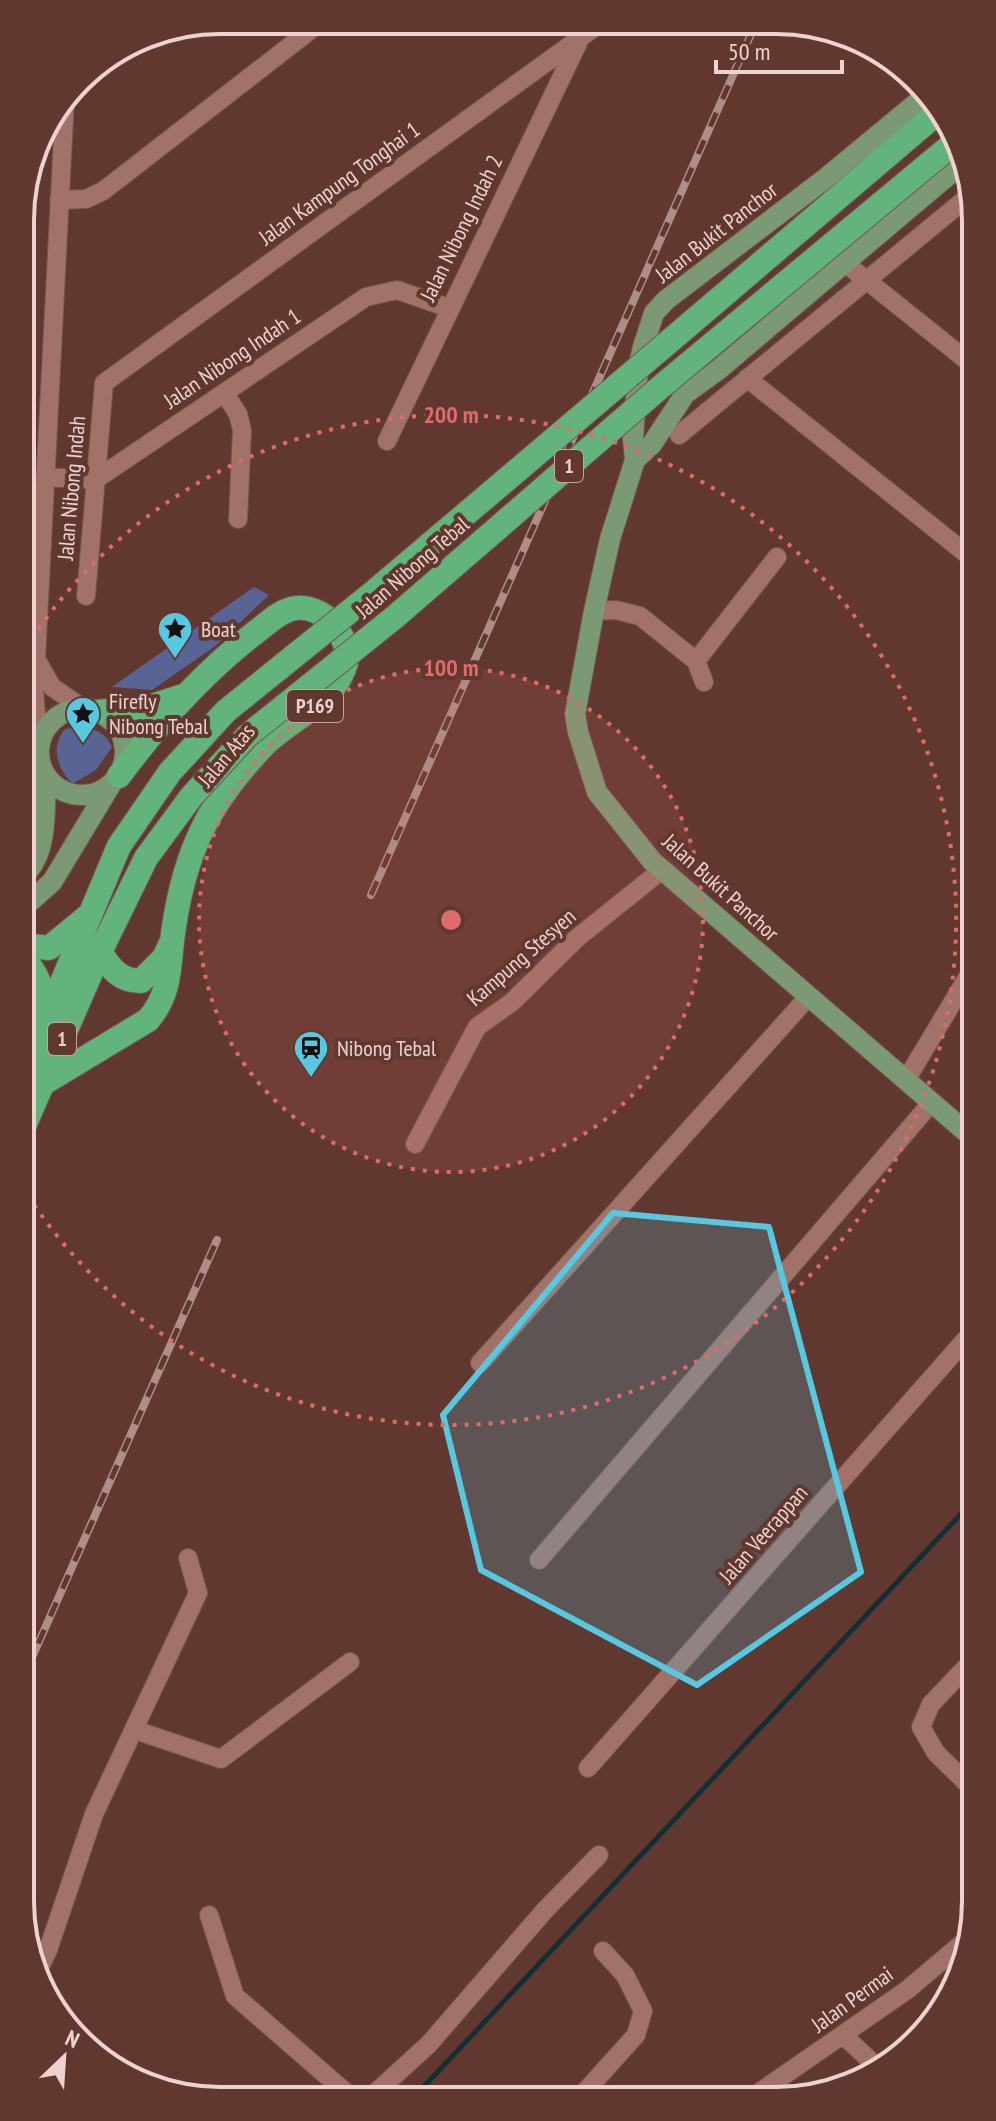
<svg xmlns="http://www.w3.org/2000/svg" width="996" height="2121" font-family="'PT Sans Narrow',sans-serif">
	<rect width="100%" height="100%" fill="#613830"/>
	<!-- green -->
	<path fill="#586493" d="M254,587L269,595L214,647L152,690L112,687Z
		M76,727C94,729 104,730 112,747L96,770L72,784C57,767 50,748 65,729Z"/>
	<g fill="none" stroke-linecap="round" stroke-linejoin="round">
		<!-- stream -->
		<path stroke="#132f35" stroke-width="5" d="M415,2096L974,1500"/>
		<defs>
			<path id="minor" d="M27,192V176
				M59,200L86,199L103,191L322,21
				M845,263L970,363
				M747,378L969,556
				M225,394L238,414L242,430L238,519
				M679,435L969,196
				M387,441L578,43
				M45,477L95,480L366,297L397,290L449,308
				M86,596L104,383L602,22
				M594,611L616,610L640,616L696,661L704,682
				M36,659L52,687L84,709
				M696,661L777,557
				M39,750L34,690L36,659L65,99
				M906,1080L972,970
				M415,1144L477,1027L512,1002L577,938L663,869
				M480,1363L809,996
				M539,1560L932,1102
				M975,1658L931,1704L921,1727L936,1753L975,1791
				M135,1730L221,1759L350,1662
				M588,1768L973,1331
				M209,1915L235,1996L350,2096
				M38,1971L48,1950L94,1814L198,1593L188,1558
				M844,2036L875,2065
				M909,2044L931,2026
				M757,2094L907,1990L971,1936
				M582,2095L636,2035L643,2011L625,1975L603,1951
				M372,2096L429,2044L546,1909L599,1855"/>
			<path id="major" d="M925,96L826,178L666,300L654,313L643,347L638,368L633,439L635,460L610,539L594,611L575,714L578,732L597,792L652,861L973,1138
				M635,460L652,444L685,394L718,370L965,161
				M39 752a43 43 0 1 1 86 0a43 43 0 1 1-86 0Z
				M24,875C49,852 44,808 46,776
				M24,907L52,882L110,786"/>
			<path id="highway" d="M665,345L936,114
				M97,712L146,708L183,696
				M24,940L31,946L49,948L88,916
				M100,952C111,969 120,981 141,981L164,958L170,945
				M24,959C43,980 43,993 40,1021
				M24,1073L119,846L170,772
				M42,1084L148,1020C169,996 169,971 172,941C176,909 184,871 197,841C212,805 239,771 266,743C292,718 330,705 344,669C351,652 344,638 334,625C323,612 307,605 291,609C277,613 267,624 256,632C202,673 159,722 119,776
				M24,1126L100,952L146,858L191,797"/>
		</defs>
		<!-- minor casing -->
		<use href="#minor" stroke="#77554e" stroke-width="20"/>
		<!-- major casing -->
		<use href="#major" stroke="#77554e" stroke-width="22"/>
		<!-- highway casing -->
		<use href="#highway" stroke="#77554e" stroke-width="26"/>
		<!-- minor -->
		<use href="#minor" stroke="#a07269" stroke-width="18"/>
		<!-- major -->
		<use href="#major" stroke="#7b9974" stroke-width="20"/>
		<!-- highway -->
		<use href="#highway" stroke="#62b37c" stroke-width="24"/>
		<defs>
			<path id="rail" d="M371,895L756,23
				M26,1671L217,1240"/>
		</defs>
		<!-- rail casing -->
		<use href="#rail" stroke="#af8e87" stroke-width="8"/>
		<!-- rail -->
		<use href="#rail" stroke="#613830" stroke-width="5" stroke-dasharray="15" stroke-linecap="butt"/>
		<defs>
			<path id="highway-bridge" d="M170,772L226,711L375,591L665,345
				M191,797L247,736L396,616L657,390L954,143"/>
		</defs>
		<!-- highway-bridge casing -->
		<use href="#highway-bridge" stroke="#77554e" stroke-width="26" stroke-linecap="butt"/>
		<!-- highway-bridge -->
		<use href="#highway-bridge" stroke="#62b37c" stroke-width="24"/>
	</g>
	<!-- marked area -->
	<path fill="#56c9e0" fill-opacity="0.2" stroke="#56c9e0" stroke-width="6" stroke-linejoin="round" d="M613,1213L769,1227L861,1572L697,1685L481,1570L443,1415Z"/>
	<!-- distance rings -->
	<circle cx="451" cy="920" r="252" fill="#df6c6a" fill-opacity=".12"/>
	<g fill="none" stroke="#df6c6a" stroke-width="4" stroke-dasharray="4 8">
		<circle cx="451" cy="920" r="252"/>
		<path d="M25 649A505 505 0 1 1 25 1191"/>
	</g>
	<!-- icons -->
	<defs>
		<symbol id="sight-pin" viewBox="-11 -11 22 30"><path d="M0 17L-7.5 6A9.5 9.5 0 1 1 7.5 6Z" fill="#56c9e0" stroke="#613830"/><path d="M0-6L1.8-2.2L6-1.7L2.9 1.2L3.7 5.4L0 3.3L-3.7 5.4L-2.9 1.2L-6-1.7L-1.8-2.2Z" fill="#111"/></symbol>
		<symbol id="station-pin" viewBox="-11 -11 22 30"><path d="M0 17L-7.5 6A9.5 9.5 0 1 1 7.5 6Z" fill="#56c9e0" stroke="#613830"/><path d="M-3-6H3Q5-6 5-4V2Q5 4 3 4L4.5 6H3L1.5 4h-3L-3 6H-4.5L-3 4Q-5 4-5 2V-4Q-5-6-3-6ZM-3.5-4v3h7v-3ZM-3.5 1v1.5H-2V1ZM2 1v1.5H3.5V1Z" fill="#111"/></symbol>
	</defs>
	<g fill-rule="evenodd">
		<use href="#sight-pin" x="155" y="609" width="40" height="54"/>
		<use href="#sight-pin" x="63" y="694" width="40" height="54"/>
		<use href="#station-pin" x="291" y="1028" width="40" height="54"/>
	</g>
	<g text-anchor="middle" stroke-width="8" stroke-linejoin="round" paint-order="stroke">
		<!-- shield labels -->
		<g fill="#613830" stroke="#c3a49e" stroke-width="2">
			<rect x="555" y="450" width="28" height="32" rx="6"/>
			<rect x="287" y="690" width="56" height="32" rx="6"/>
			<rect x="48" y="1023" width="28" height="32" rx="6"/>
		</g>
		<g font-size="20" font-weight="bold" fill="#edd3cd">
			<text x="569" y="473">1</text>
			<text x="315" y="713">P169</text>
			<text x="62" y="1046">1</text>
		</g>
		<!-- street labels -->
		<g font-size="22" fill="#edd3cd" stroke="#613830">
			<text transform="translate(339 183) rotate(-36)" y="8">Jalan Kampung Tonghai 1</text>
			<text transform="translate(461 228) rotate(-64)" y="8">Jalan Nibong Indah 2</text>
			<text transform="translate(716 232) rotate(-38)" y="8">Jalan Bukit Panchor</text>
			<text transform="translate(232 358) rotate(-34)" y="8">Jalan Nibong Indah 1</text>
			<text transform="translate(71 488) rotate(-85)" y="8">Jalan Nibong Indah</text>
			<text transform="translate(412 567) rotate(-41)" y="8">Jalan Nibong Tebal</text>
			<text transform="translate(226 755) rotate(-50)" y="8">Jalan Atas</text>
			<text transform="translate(721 887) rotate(42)" y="8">Jalan Bukit Panchor</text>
			<text transform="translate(521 957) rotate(-41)" y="8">Kampung Stesyen</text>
			<text transform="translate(763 1534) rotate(-49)" y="8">Jalan Veerappan</text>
			<text transform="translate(852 1999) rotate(-36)" y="8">Jalan Permai</text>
		</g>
		<!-- poi labels -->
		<g font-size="22" fill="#edd3cd" stroke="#613830" text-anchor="start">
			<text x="201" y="637">Boat</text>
			<text x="109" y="709">Firefly<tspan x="109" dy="25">Nibong Tebal</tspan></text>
			<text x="337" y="1056">Nibong Tebal</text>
		</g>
	</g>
	<!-- crop -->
	<path d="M0 0H996V2121H0ZM220 34H776A186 186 0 0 1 962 220V1901A186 186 0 0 1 776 2087H220A186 186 0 0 1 34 1901V220A186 186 0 0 1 220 34Z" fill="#613830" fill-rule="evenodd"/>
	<path fill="none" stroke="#edd3cd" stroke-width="4" d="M220 34H776A186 186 0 0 1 962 220V1901A186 186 0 0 1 776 2087H220A186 186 0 0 1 34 1901V220A186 186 0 0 1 220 34Z"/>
	<circle cx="451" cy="920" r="12" fill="#df6c6a" stroke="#613830" stroke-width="4"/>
	<g font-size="24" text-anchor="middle" font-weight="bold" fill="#df6c6a" stroke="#613830" stroke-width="8" stroke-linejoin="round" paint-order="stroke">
		<text x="451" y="423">200 m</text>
		<text x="451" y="676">100 m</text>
	</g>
	<!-- north arrow -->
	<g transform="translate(64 2057) rotate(25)" stroke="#613830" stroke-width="6" paint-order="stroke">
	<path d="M0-6L14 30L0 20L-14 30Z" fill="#edd3cd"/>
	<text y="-12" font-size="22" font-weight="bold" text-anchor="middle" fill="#edd3cd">N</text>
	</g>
	<!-- scale -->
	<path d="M716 60v12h126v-12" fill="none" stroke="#edd3cd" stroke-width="4"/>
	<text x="728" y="60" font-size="24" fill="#edd3cd" stroke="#613830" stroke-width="6" paint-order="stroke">50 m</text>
</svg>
